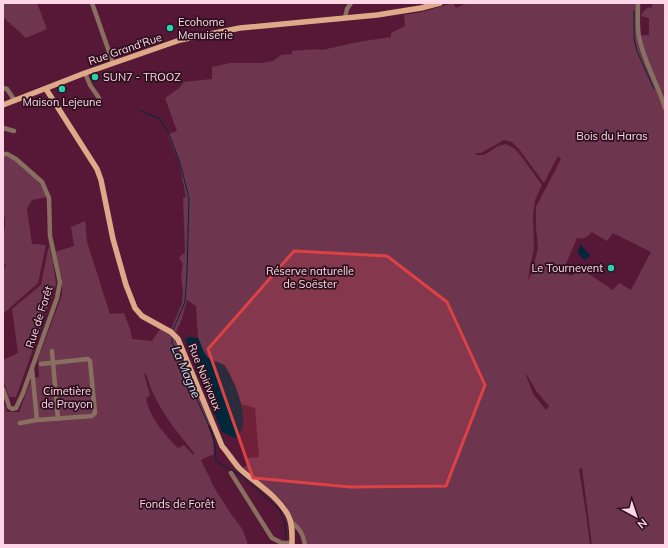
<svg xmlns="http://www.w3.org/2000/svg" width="668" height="548" font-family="Mulish,sans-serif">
	<rect width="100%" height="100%" fill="#571837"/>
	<!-- green -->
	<path fill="#6e354f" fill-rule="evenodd" d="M3,3H37L47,29L26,38L3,17Z
		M453,3L456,8L467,3H637V36L649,35V18L641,16L642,13L648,7L651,8L653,3H665V545H592L582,468L579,469L586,514L590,545H305L285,504L244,468L248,463L247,458L259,457L255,408L241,404L236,387L225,365C206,358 207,359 199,340L198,338L196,306L187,300L182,319L176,332L171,329L182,303L183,293L181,276L183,264L179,258L185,252L183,198L186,197L179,162L168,134L177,131L165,98L178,89L184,82L212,79V67L230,63H261L273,61L281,55L292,54V51L317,49L322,50L358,42L391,37V33L405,26L404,15L422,12ZM504,140L512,142L519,149L544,183L558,156L561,159L536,207V227L538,249L531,274L528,281L530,267L534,249L533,216L535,200L542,185L521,156L515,149L506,144L498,146L484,155H476L477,153H481ZM592,232L607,241L613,233L651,252L631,290L619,283L613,290L581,269L571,276L563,271L577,238C585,239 586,238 592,232ZM526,375H527L537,392L549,406L546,410L533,394Z
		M3,156H6L16,161L39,182L47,197L32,200L27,209L32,244L46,245L38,283L3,314V270L6,265L3,263V228L5,229V217L3,218Z
		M85,221L87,242L110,314L124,313L130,329L132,339L152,341L160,329L175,338L211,425L208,426L213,441L214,454L201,460L215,489L231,514L243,530L248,545H3V400L7,412H19L32,378L39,377L38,359L62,295V278L55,252L74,246L71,227ZM144,373L146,374C149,382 151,390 155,397C165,418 180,435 194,453L193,455L184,445L178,448C165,435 149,417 146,398L150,396Z
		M49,245L53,262L56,284L16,397H9L3,379V360L18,353L12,309L41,285Z"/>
	<!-- water -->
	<path fill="#01283a" d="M580,244L590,255V256L584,260L578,253Z
		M189,337L198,338L199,340C201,345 203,352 207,357C211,362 221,361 225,367C227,369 228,372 230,375C237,390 253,426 235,438L222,432L185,339Z"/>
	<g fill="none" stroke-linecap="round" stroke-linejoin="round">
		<!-- stream -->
		<path stroke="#01283a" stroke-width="1" d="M634,11V39L637,51L654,89
			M664,92L665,95
			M141,111L160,119L170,136L180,163L189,198L187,273L185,302L173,330
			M172,337V343L179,353L187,377L213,435L215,445L216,461L219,463L242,476L280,510L285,524L286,540"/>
		<!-- minor -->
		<path stroke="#886f60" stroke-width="4.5" d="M92,3L113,63
			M638,3C638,14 637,26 639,37C644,62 658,84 665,108
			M345,18L347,9L351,3
			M85,73L90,85L99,98
			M3,88L7,89L15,101
			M3,128L14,131
			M3,154H7L16,159L42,182L49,198L50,236L60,282L57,298L23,393L16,408L12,409L9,407L8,403L3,389
			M52,351L58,419
			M32,369L37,420
			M20,423L37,420L92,416L95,413L90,361L88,359L41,364
			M231,473L272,538L282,543H292
			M290,521C299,528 303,533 305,545"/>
		<!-- major -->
		<path stroke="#dda989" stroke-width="5.5" d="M46,89L97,169L101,180L113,239L126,285L135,308L142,316L171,332L178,339L222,446C228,453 233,461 239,468C255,483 277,495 288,515C293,524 292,535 292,545
			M3,105L85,73L180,40L240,28L377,15L421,8L440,3"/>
	</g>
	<!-- marked area -->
	<path fill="#dc4244" fill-opacity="0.2" stroke="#dc4244" stroke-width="3" stroke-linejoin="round" d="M294,251L387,256L447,302L485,385L446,486L350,487L253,478L208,349Z"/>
	<!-- markers -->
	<g fill="#23d5af" stroke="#2c101d" stroke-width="1.5">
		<circle cx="170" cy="28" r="4"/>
		<circle cx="95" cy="77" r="4"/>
		<circle cx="62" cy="89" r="4"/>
		<circle cx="611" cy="268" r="4"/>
	</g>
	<g text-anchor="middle" stroke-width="3.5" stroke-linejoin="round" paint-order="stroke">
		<!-- poi labels -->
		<g font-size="11" fill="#fed6e5" stroke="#2c101d" text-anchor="start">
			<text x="178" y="26">Ecohome<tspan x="178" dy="13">Menuiserie</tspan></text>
			<text x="103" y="81">SUN7 - TROOZ</text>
			<text x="62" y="106" text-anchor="middle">Maison Lejeune</text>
			<text x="603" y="272" text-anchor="end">Le Tournevent</text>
		</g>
		<!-- street labels -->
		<g font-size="11" fill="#fed6e5" stroke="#2c101d">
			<text transform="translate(125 49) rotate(-19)" y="4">Rue Grand'Rue</text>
			<text transform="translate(39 317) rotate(-72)" y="4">Rue de Forêt</text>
			<text transform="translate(205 377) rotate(68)" y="4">Rue Noirivaux</text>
		</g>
		<!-- park labels -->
		<g font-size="11" fill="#fcd6e4" stroke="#2c101d">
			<text x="612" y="140">Bois du Haras</text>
			<text x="310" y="275">Réserve naturelle<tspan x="310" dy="13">de Soëster</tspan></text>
			<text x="67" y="395">Cimetière<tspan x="67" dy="13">de Prayon</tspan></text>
			<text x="177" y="508">Fonds de Forêt</text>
		</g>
		<!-- water labels -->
		<g font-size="12" font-style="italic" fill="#bee2f7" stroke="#2c101d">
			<text transform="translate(186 372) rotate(67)" y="4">La Magne</text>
		</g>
	</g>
	<!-- border -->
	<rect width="668" height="548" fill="none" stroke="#fed6e5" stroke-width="8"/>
	<!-- north arrow -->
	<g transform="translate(636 516) rotate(140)" stroke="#2c101d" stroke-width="3" paint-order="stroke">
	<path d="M0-3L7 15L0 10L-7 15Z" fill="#fed6e5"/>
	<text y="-6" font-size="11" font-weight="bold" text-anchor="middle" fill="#fed6e5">N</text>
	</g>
</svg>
